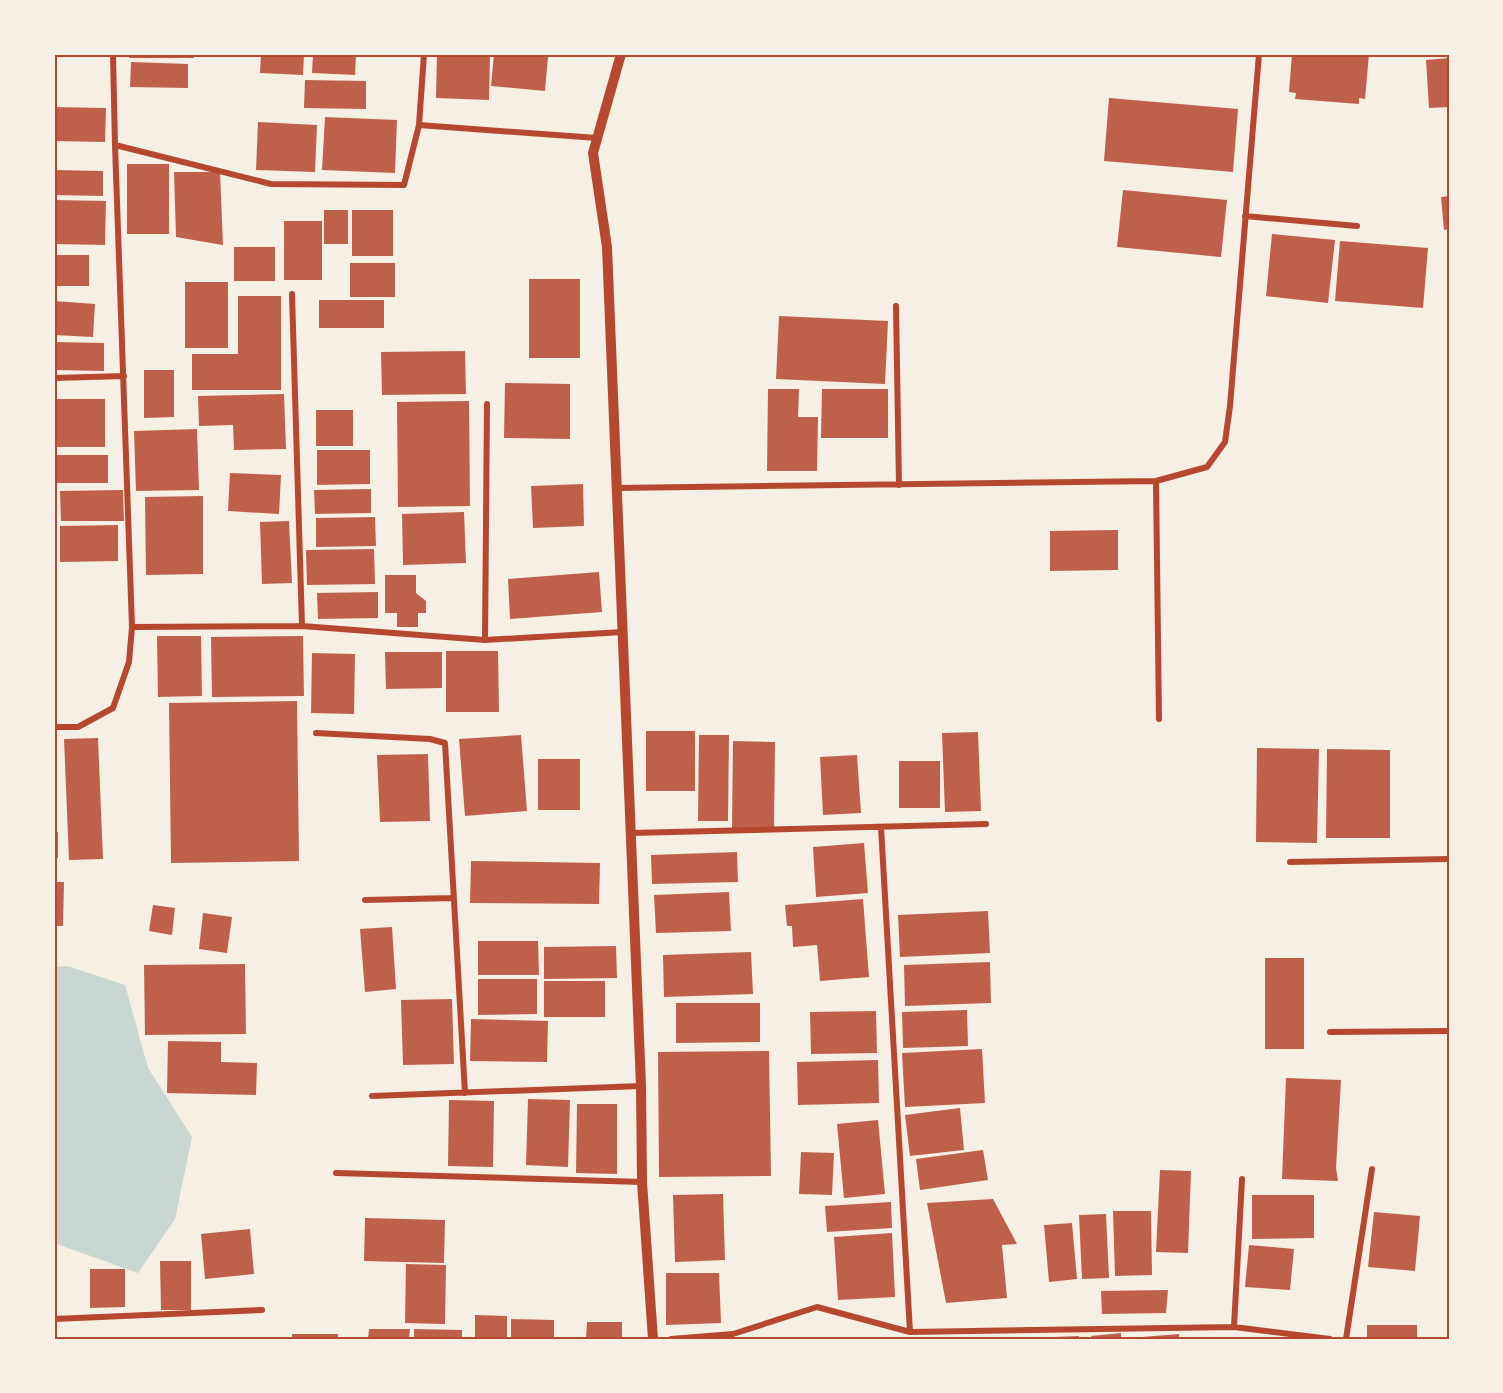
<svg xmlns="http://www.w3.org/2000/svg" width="1503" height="1393" font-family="'Varela Round',sans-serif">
	<rect width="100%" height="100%" fill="#f6efe4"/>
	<!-- water -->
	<path fill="#c9d6d2" d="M67,966L125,985L148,1068L192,1137L175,1219L138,1273L54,1243V967Z"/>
	<!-- building -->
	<path fill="#bf614a" d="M129,54H194V58H129Z
		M261,54H304L303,75L260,73Z
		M313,54H356L355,75L312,73Z
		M437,54H490L489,100L436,98Z
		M494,54L548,57L545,91L491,86Z
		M1292,54H1369L1365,99L1359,98V104L1295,99L1296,93L1289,92Z
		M1449,58V107L1429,108L1426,60Z
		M131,62L188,64V88L130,87Z
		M305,80L366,81V109L304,108Z
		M1109,98L1238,109L1233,172L1104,161Z
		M54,107L106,108L105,142L54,141Z
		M325,117L397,120L395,173L322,170Z
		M258,122L317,125L315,172L256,170Z
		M127,164H169V234H127Z
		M54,170L103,171V196L54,195Z
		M174,172H220L223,245L176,237Z
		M1123,190L1227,200L1221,257L1117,247Z
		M1449,196V229L1444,230L1441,197Z
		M54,200L106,201L105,245L54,244Z
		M324,210H348V244H324Z
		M352,210H393V256H352Z
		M284,221H322V280H284Z
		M1272,234L1335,240L1328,303L1266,296Z
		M1340,241L1428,248L1423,308L1335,301Z
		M234,247H275V281H234Z
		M54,255H89V286H54Z
		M350,263H395V297H350Z
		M529,279H580V358H529Z
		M185,282H228V348H185Z
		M238,296H281V390H192V354H238Z
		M319,300H384V328H319Z
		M54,301L95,304L93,337L54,335Z
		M779,316L888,321L885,384L776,379Z
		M54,342L104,343V371L54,370Z
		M465,351L466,394L382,395L381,352Z
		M144,370H174V417L144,418Z
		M505,383L570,384V439L504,438Z
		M768,389H799L798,417H818L817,471H767Z
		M822,389H888V438H821Z
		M284,394L286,449L234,450L233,425L199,426L198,396Z
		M54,399H105V447H54Z
		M469,401L470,506L398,507L397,402Z
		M316,410H353V446H316Z
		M197,429L199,490L136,491L134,431Z
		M317,450H370V484L317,485Z
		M54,455H108V483H54Z
		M230,473L281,475L279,514L228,511Z
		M583,484L584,526L533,528L531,486Z
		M371,489V513L315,514L314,490Z
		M123,490L124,521H61L60,491Z
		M203,496V574L146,575L145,497Z
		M464,512L466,563L403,565L402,514Z
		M375,517L376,546L316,547V518Z
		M289,521L292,583L262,584L260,522Z
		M118,525V561L60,562V526Z
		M1118,530V570L1050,571V531Z
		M374,549L375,584L307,585L306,550Z
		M599,572L602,612L510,619L508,579Z
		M385,575H416V593L426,601V613H418V627H397V613H385Z
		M378,592V618L318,619L317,593Z
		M157,636H201L202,696L158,697Z
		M303,636L304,696L212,697L211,637Z
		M446,651H498L499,712H446Z
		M385,652H442V688L386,689Z
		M312,653L355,654L354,714L311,713Z
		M297,701L299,861L171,863L169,703Z
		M646,731H695V791H646Z
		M978,732L981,811L945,812L942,733Z
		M521,735L527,811L465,816L459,739Z
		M699,735H729L728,821H698Z
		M98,738L103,859L69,860L64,739Z
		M733,741L775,742L774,829H732Z
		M1257,748L1319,749L1317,843L1256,842Z
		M1327,749L1390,750V838H1326Z
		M428,754L430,821L380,822L377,755Z
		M857,755L861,813L823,815L820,757Z
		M538,759H580V810H538Z
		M899,761H940V808H899Z
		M54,832H58V858H54Z
		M864,843L868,893L816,897L813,847Z
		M737,852L738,882L652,884L651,855Z
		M471,861L600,863L599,904L470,903Z
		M54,882H64L63,926H54Z
		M729,892L731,931L656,933L654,895Z
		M863,899L869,977L820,981L817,945L793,947L792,926H787L785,905Z
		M153,905L175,908L172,935L149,931Z
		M988,911L990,953L900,957L898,915Z
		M203,913L232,917L227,953L199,949Z
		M392,927L396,989L365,992L360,929Z
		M478,941H538L539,975H478Z
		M616,946L617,978L544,979V947Z
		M751,952L753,994L664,997L663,955Z
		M1265,958H1304V1049H1265Z
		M990,962L991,1003L905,1006L904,965Z
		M245,964L246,1034L145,1035L144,965Z
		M478,979H537V1014L478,1015Z
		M544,981H605V1017H544Z
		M452,999L454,1064L403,1065L401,1000Z
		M676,1003H760V1042L676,1043Z
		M967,1010L968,1046L903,1048L902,1012Z
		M876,1011L877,1053L811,1054L810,1012Z
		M471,1019L548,1021L547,1062L470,1061Z
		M168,1041L221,1042V1062L257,1063L256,1095L167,1093Z
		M982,1049L985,1103L905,1107L902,1053Z
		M769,1051L771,1176L659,1177L658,1052Z
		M878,1060L879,1103L798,1105L797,1062Z
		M1286,1078L1341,1080L1336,1168L1338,1181L1282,1179Z
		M528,1099L570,1100L568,1167L526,1165Z
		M449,1100L494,1101L493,1167L448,1166Z
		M577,1104H617V1174L576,1173Z
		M960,1108L964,1150L910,1156L905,1115Z
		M878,1120L885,1194L844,1198L837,1124Z
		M983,1150L988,1180L920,1190L916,1159Z
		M801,1152L834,1153L832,1195L799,1194Z
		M1160,1170L1191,1171L1188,1253L1156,1252Z
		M723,1194L725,1260L675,1262L673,1195Z
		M1252,1195H1314V1238L1252,1239Z
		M993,1199L1017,1244L1002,1245L1007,1298L946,1303L927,1203Z
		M891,1202L892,1228L827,1232L825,1206Z
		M1113,1211H1151L1152,1275L1115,1276Z
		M1374,1212L1420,1216L1415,1271L1368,1267Z
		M1106,1214L1109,1278L1082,1279L1079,1215Z
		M365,1218L445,1220L444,1263L364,1261Z
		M1072,1223L1077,1279L1049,1282L1044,1225Z
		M250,1229L254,1274L205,1279L201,1234Z
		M892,1233L895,1297L838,1300L834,1237Z
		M1249,1245L1294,1249L1290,1290L1245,1287Z
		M160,1261H191V1310H161Z
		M406,1264L446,1265L445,1324L405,1323Z
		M90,1269H125V1307L90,1308Z
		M666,1273H719L721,1323L666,1325Z
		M1168,1290L1166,1313L1102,1314L1101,1291Z
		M475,1315L507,1316V1339H475Z
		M511,1319L554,1320V1339H511Z
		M587,1322H622V1339H586Z
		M1367,1325H1417V1339H1367Z
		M369,1329H410L409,1339H368Z
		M414,1329L462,1330V1339H414Z
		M1121,1333V1339H1092L1091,1336Z
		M292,1334H338V1339H292Z
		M1179,1334V1339H1142V1337Z
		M1079,1336L1080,1339H1054V1337Z"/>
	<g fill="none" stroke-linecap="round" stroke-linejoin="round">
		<!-- minor -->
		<path stroke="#b5482f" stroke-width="6" d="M113,54L115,145
			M419,125L424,54
			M1245,216L1357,226
			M292,294L302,626
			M896,306L899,485
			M54,378L124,376
			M1156,481L1159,719
			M617,488L1156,481L1207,467L1225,442L1230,406L1259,54
			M132,627L115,145L271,184L404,185L419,125L597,138
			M485,640L487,404
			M54,727H78L113,708L129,662L132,627L302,626L485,640L623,632
			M316,733L430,739L445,743L465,1093
			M881,827L910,1332
			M631,833L986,824
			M1290,862L1449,859
			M365,900L453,898
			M1330,1032L1449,1031
			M372,1096L641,1086
			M336,1173L642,1182
			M54,1319L262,1310
			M1234,1327L1330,1339
			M671,1339L733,1334L817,1307L910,1332L1234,1327L1242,1179
			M1346,1339L1372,1169"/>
		<!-- tertiary -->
		<path stroke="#b5482f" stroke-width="10" d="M621,54L593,153L607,247L641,1086L642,1182L653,1339"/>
	</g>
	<!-- border -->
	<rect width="1503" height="1393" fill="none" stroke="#f6efe4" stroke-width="111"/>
	<rect x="56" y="56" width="1392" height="1282" fill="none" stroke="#b5482f" stroke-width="2"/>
</svg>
